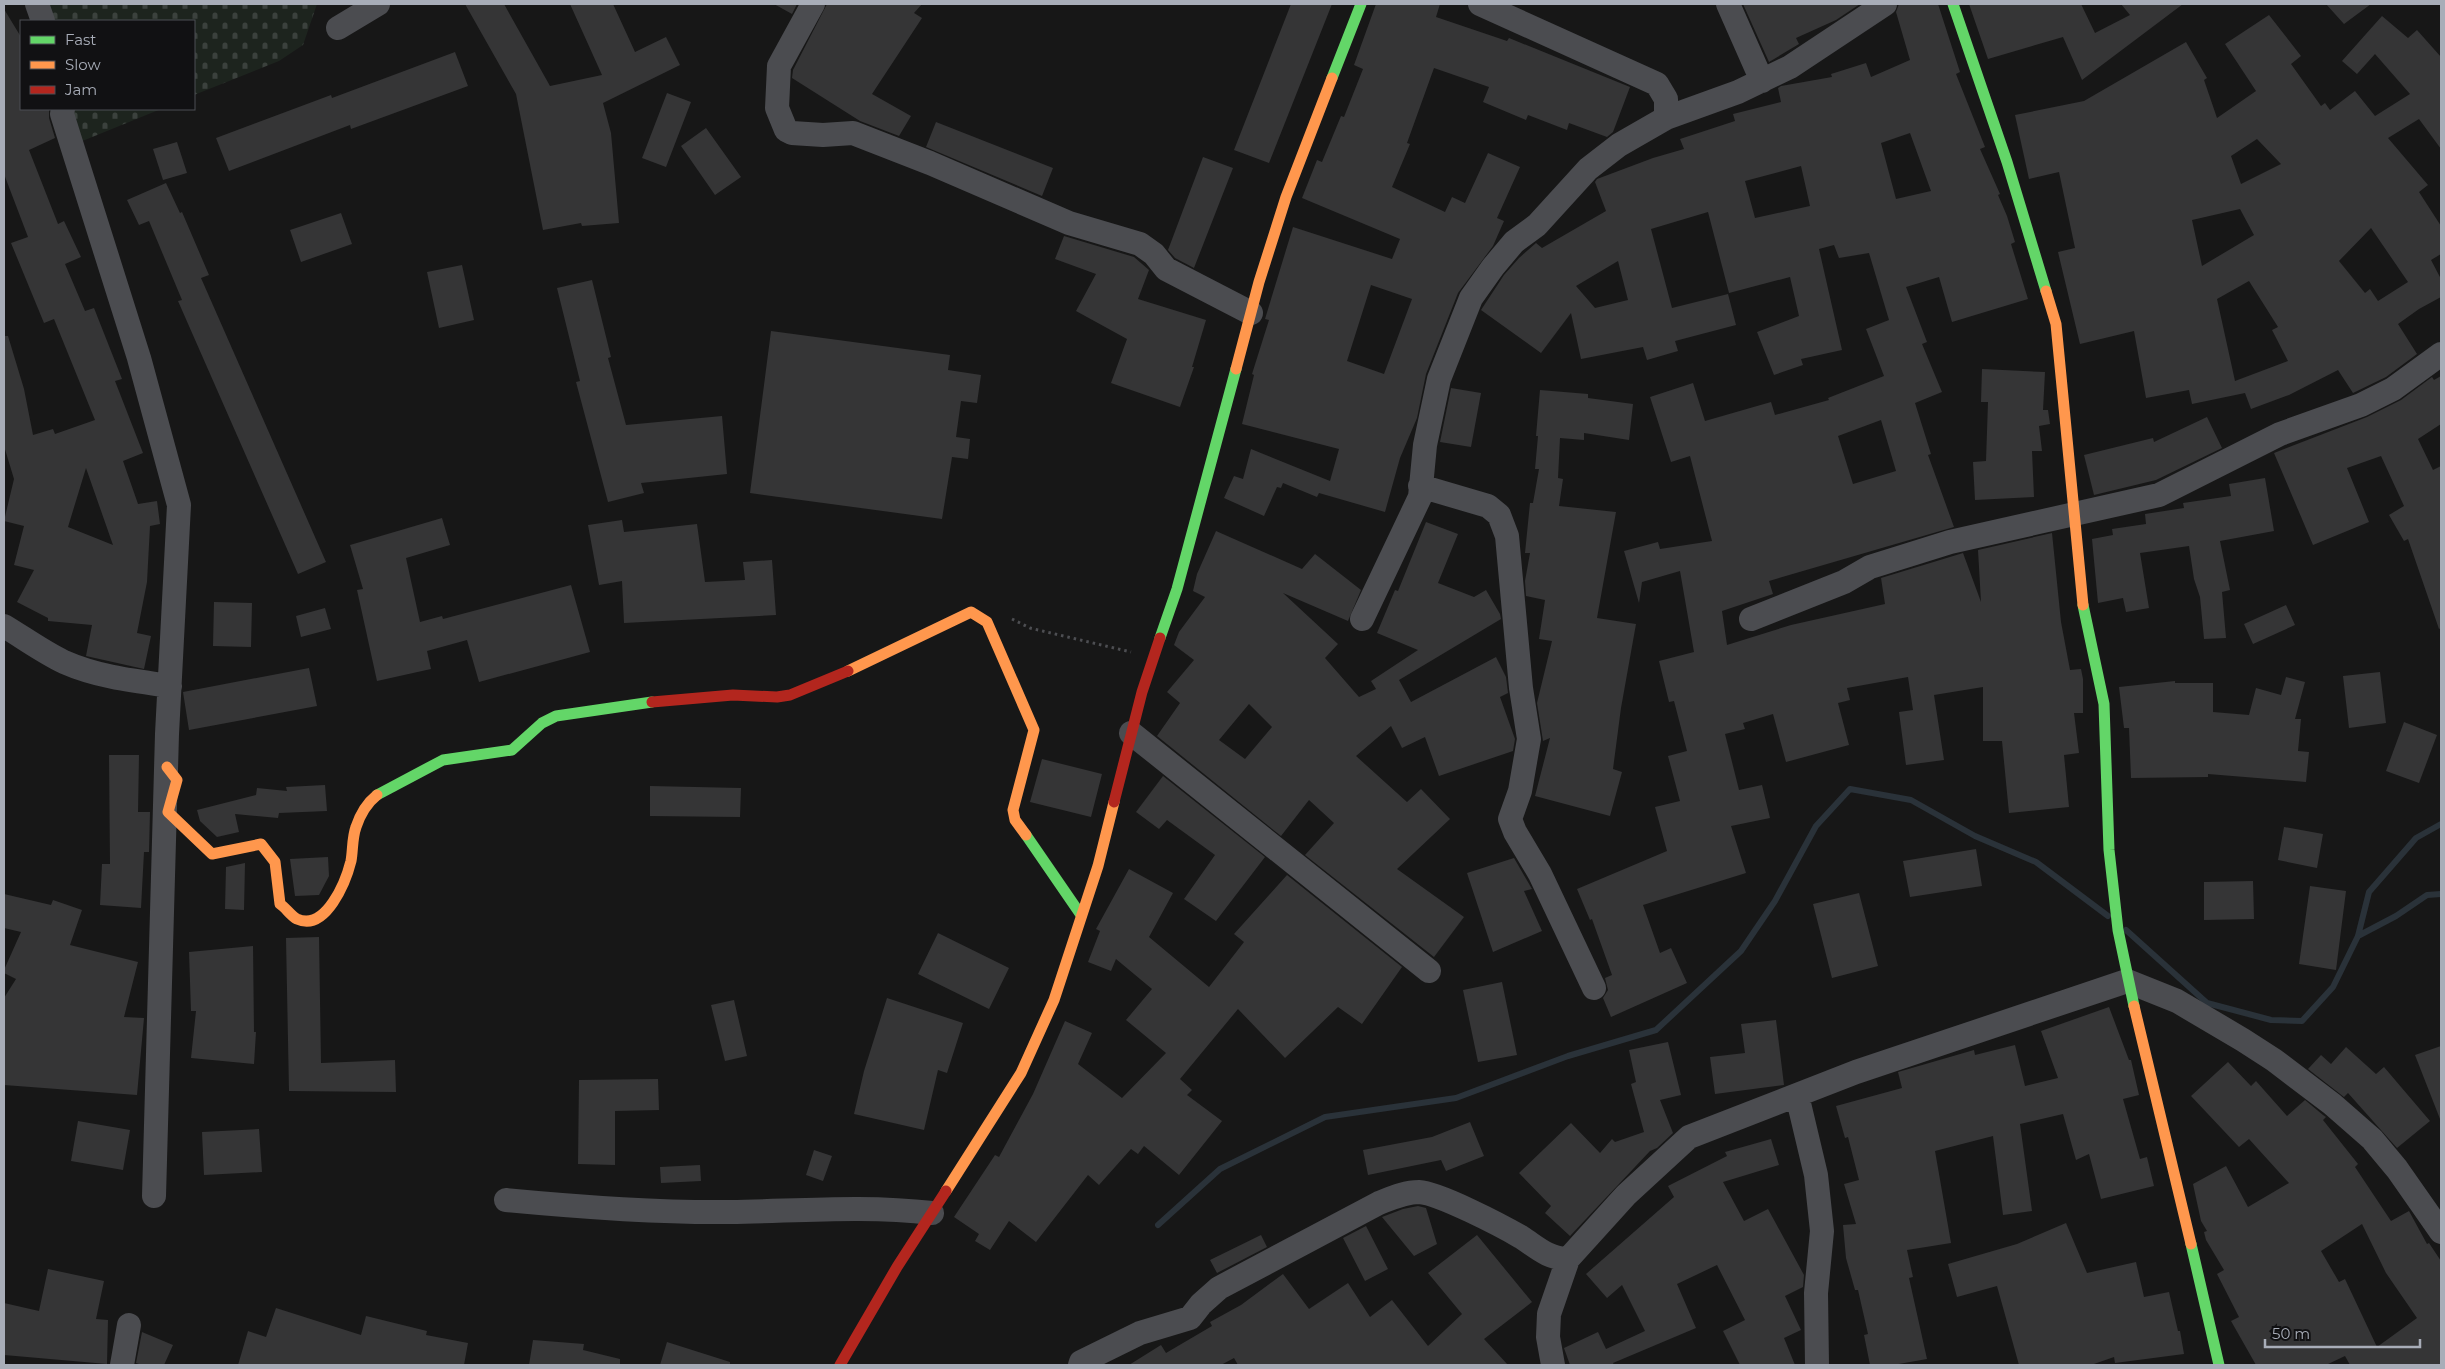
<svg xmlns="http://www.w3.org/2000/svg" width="2445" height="1369" font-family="Montserrat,sans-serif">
	<defs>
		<pattern id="cemetery-stones" width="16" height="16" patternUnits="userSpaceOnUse" patternTransform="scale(1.25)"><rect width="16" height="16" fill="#1d241e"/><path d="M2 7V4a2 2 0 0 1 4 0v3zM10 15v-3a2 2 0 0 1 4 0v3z" fill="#3b413d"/></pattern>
	</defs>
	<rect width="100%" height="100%" fill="#171717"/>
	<!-- cemetery -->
	<path fill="url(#cemetery-stones)" d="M44,4H317L303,45L279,61L194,95V21H48Z
		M71,109H161L75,144Z"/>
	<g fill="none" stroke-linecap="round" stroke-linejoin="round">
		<!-- stream -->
		<path stroke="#2a3239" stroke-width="6" d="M2126,930L2207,1003L2271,1020L2302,1021L2333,987L2358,936L2369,892L2416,838L2441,824
			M2358,936L2396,916L2427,895L2441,894
			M1158,1225L1220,1169L1325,1117L1456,1098L1568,1056L1656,1030L1741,951L1775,901L1816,826L1850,789L1911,800L1975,836L2036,862L2108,916"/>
	</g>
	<!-- building -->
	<path fill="#353536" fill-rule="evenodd" d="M465,4H504L550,86L602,75L570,4H613L635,52L666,37L680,65L603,103L611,133L619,223L582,226L581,223L543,230L516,94Z
		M774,4H797L792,14Z
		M827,4H922L914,13L922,18L872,94L911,116L899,136L860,121L792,78L793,70Z
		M1291,4H1332L1269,163L1234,150Z
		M1376,4H1440L1436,17L1507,41L1509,38L1630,87L1613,132L1607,137L1569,123L1567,130L1528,115L1526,120L1483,102L1489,87L1434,68L1407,143L1410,144L1392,187L1445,212L1452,197L1465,203L1488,153L1520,167L1497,218L1504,221L1493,246L1458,293L1426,374L1417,418L1400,458L1385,512L1319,493L1317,497L1283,483L1281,488L1277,487L1264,516L1224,498L1234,476L1243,479L1251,449L1330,481L1339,449L1242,424L1254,375L1252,374L1269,320L1265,319L1293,227L1392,259L1400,239L1302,198L1317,160L1322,162L1341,116L1344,117L1363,69L1354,65ZM1371,285L1412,299L1384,374L1347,361Z
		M1743,4H1860L1836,20L1796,38L1799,44L1769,62Z
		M1899,4H1938L1960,72L1956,74L1985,147L1980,149L2000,194L1998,195L2007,216L2015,242L2011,244L2028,299L1952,322L1939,277L1906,287L1927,342L1922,344L1942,392L1915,403L1931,454L1928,455L1954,527L1769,581L1773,594L1722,611L1727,645L1791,625L1885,604L1881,578L1963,553L1981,602L1978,550L2052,533L2061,622L2070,670L2081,669L2083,679V713H2074L2079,753L2064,755L2069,807L2009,813L2002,741H1983V687L1934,695L1944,760L1906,765L1899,712L1913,710L1908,677L1847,688L1850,700L1838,703L1849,745L1786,762L1773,714L1743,723L1745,729L1725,734L1739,790L1762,785L1770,818L1731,826L1746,873L1643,905L1660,953L1671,948L1687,983L1611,1017L1603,998L1608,990L1605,978L1612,975L1592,919L1590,920L1577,889L1667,851L1655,807L1680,801L1668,756L1687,751L1674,701L1669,702L1659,661L1694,652L1680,571L1642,582L1639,603L1624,551L1658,542L1660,549L1712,541L1690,456L1671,462L1650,397L1693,383L1705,421L1771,402L1775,415L1829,400L1828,398L1884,376L1866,329L1889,320L1869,253L1839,258L1834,245L1819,249L1842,350L1801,359L1803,365L1774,375L1757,332L1799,316L1790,277L1729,293L1708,212L1651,229L1672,308L1728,294L1736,325L1675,341L1678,351L1647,360L1643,347L1581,359L1571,313L1541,353L1481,310L1504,275L1519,258L1536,243L1542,248L1606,211L1595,182L1597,179L1653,158L1684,149L1680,139L1735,121L1733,114L1781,102L1778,88L1781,86L1832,77L1831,74L1866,63L1871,77L1910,60L1896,12ZM1910,133L1931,191L1896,199L1881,143ZM1801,166L1810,206L1755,218L1745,181ZM1618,261L1628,300L1595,308L1576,286ZM1881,420L1896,471L1853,484L1838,436Z
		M1969,4H2081L2095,33L2130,15L2121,4H2183L2082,80L2063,37L1988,59Z
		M2326,4H2371L2344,24Z
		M4,9L21,37V109H49V118L55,138L29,150L58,224L64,221L81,257L65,264L85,311L94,308L122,379L115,381L143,453L123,461L138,504L157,501L160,524L150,526L147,582L137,633L151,636L144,669L86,656L92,625L48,621V618L17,602L34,570L14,565L24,526L4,521L14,479L4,446V336H8L24,389L33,435L53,429L55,434L95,420L54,319L44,323L11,243L28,237L4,174ZM86,468L113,545L68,527Z
		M2269,15L2301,56L2291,64L2321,106L2325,103L2330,110L2355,91L2375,116L2410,94L2375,54L2357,74L2342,61L2382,16L2408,38L2417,30L2441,57V149L2419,119L2388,138L2428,185L2419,192L2441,226V254L2431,260L2441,279V297L2419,309L2398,324L2417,354L2386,377L2353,393L2338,370L2289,395L2251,409L2245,393L2192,404L2189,390L2146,398L2134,331L2080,344L2058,252L2075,248L2059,172L2029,179L2015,115L2084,101L2186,42L2207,78L2204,80L2217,118L2256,91L2225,44ZM2257,139L2281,164L2241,184L2231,156ZM2240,209L2254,235L2202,266L2192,220ZM2371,228L2408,282L2378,301L2370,289L2365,293L2339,261ZM2249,281L2278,327L2272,330L2288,361L2235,381L2217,299Z
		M455,52L468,86L351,129L350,125L229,171L216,138L331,95L332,98Z
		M667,93L691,102L666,167L642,158Z
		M936,122L1053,168L1042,196L926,147Z
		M706,128L741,177L715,195L681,146Z
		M177,142L187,173L163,180L153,149Z
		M1203,157L1233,168L1194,268L1175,258L1168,250Z
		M166,183L180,213L182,212L209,275L201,278L326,562L298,574L178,301L182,300L149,221L139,225L127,200Z
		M341,213L352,244L301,262L290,230Z
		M1064,236L1134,257L1149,270L1138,299L1206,320L1192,367H1194L1180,407L1111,383L1127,339L1076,311L1096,274L1055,259Z
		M462,265L474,320L439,328L427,272Z
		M592,280L611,357L608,358L626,425L722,416L727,474L641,483L644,493L608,502L576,382L580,381L557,288Z
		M771,331L950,355L948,370L981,375L977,403L961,401L956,437L970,439L968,459L952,457L942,519L750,493Z
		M1982,369L2045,372L2043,410H2048L2050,424L2039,426L2042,451H2032L2034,497L1975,500L1973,462L1986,461L1988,402H1981Z
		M2441,376V424L2418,439L2433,470L2441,466V628L2439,629L2408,539L2404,541L2389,515L2404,506L2381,456L2347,468L2369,522L2313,545L2274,453L2367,417L2401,400L2432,377L2434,380Z
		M1451,388L1481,393L1471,447L1440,442Z
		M1540,390L1588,394V398L1633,404L1629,440L1584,433V440L1560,438L1558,478L1563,479L1559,506L1616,512L1597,618L1636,624L1621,708L1613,769L1622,772L1610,816L1535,796L1550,738L1543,741L1537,703L1552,641L1539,639L1545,600L1526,596L1525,581L1530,553H1525L1530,503H1533L1539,469H1535L1538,436H1536Z
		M2207,417L2222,448L2156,480L2094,495L2084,455L2153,438L2154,442Z
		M2265,478L2274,531L2220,541L2230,590L2222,592L2226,638L2204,639L2200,597L2194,579L2189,546L2140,553L2149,608L2126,612L2123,598L2098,603L2092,539L2113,535L2112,529L2146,524L2145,514L2184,508L2183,503L2231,496L2229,484Z
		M442,518L450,545L406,558L420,622L442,616L443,619L571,585L590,652L479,682L467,640L427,651L431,669L377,681L357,590L363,589L350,545Z
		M622,520L624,532L697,524L705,582L745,580L743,562L772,560L776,615L624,623L622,581L599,585L588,525Z
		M1426,522L1458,534L1438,583L1474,597L1486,590L1500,614L1501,619L1399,680L1411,702L1496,657L1506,677L1508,693L1500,697L1515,739L1513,751L1439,776L1425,737L1402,748L1391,726L1356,756L1407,802L1421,789L1450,819L1397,869L1464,917L1434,957L1305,855L1334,823L1309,800L1281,836L1157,736L1180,703L1167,692L1194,660L1174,645L1179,632L1205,597L1193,591L1197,574L1216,531L1302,569L1315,554L1361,590L1348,621L1283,593L1338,644L1325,658L1359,697L1376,689L1371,681L1418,650L1377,633L1395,590L1398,591ZM1249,704L1272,727L1245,759L1219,740Z
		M214,602L252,603L251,647L213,646Z
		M2286,605L2295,625L2253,644L2244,624Z
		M325,608L331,629L301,637L296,616Z
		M309,668L317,706L189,730L183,692Z
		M2380,672L2386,723L2349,728L2343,676Z
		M2286,677L2305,682L2295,719H2301L2298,751L2309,752L2306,782L2208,774V777L2131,778L2129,728H2124L2119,687L2175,681V683H2213V712L2249,715L2256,688L2281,695Z
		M2404,722L2437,735L2419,783L2386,771Z
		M109,755H139L138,812H150L149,852H144L141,908L100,905L102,864H110Z
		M1042,759L1102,774L1091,817L1030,802Z
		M1163,776L1265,857L1216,921L1184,899L1215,855L1167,820L1159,829L1136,812Z
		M325,785L327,811L279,813L278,818L235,814L239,832L217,837L200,821L197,810L256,795L257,788L287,791L286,787Z
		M650,786L741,788L740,817L650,816Z
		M2284,827L2323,834L2317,868L2278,860Z
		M1976,849L1982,886L1910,897L1903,861Z
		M328,857L329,876L319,895L295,896L290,859Z
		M1514,858L1532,889L1524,891L1542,931L1493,952L1467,873Z
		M245,863L244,910L225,909L226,867Z
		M1129,869L1173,893L1149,937L1209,987L1244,942L1234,934L1287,875L1402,967L1362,1024L1338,1007L1285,1058L1238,1009L1180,1079L1192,1090L1187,1095L1222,1121L1179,1175L1144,1146L1138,1154L1131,1149L1099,1185L1088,1175L1036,1242L1009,1221L990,1250L975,1241L979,1234L954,1217L995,1155L999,1157L1033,1094L1065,1021L1092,1033L1078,1064L1122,1098L1166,1053L1126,1020L1152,989L1116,959L1111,971L1088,962L1100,931L1096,929Z
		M2253,881L2254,919L2204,920V882Z
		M2310,886L2346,891L2336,970L2299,964Z
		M1859,893L1878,966L1832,978L1813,904Z
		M4,894L51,905L53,900L82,910L70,945L138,962L124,1017L144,1018L137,1095L4,1085V998L16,979L4,973V970L21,932L4,928Z
		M938,933L1009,968L989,1009L918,974Z
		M319,937L321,1063L395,1060L396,1092L289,1091L286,938Z
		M253,946L254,1032H256L254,1064L191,1058L196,1011H191L189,952Z
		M1502,982L1517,1055L1478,1062L1463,990Z
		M887,998L963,1023L947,1073L938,1070L924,1130L854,1114L864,1071Z
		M734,1000L747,1056L725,1061L711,1005Z
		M2109,1007L2129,1060H2131L2139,1095L2123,1099L2140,1159L2147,1157L2154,1186L2101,1199L2089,1154L2076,1160L2063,1114L2020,1124L2032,1211L2003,1215L1993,1136L1935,1151L1951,1243L1907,1250L1913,1277L1909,1278L1927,1359L1893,1365H1870L1864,1335L1868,1334L1858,1290H1855L1846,1258L1843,1225L1856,1224L1844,1184L1859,1180L1848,1137L1845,1138L1836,1106L1902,1088L1898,1072L1974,1050L1975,1055L2015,1045L2025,1086L2058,1078L2041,1031Z
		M1776,1020L1784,1085L1715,1094L1710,1057L1745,1053L1741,1024Z
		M1668,1042L1681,1095L1660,1100L1673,1133L1657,1148L1650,1151L1570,1236L1545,1213L1551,1206L1519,1173L1571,1123L1600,1153L1612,1139L1615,1142L1644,1132L1631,1084L1636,1082L1629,1050Z
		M2441,1046V1118L2440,1119L2415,1055Z
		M2346,1047L2376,1074L2384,1067L2430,1121L2397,1148L2348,1093L2344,1097L2308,1069L2321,1055L2331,1064Z
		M2228,1062L2251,1086L2256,1081L2287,1116L2305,1100L2323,1115L2326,1117L2323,1120L2358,1164L2355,1167L2391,1221L2409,1211L2427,1244L2429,1243L2441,1261V1365H2350L2345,1356L2326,1365H2256L2231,1321L2239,1317L2217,1274L2224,1270L2206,1240L2204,1232L2207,1231L2201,1221L2193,1184L2226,1166L2248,1207L2289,1183L2249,1139L2239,1147L2191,1096ZM2362,1224L2386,1273L2417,1318L2377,1347L2345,1279L2339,1282L2321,1251Z
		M658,1079L659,1110L615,1111V1165L578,1164L579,1080Z
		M78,1121L130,1130L123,1170L71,1161Z
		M1470,1122L1484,1156L1446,1171L1441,1160L1368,1175L1363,1150L1432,1137Z
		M259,1129L262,1172L204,1175L202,1132Z
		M1771,1139L1779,1165L1723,1182L1744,1221L1768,1209L1804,1275L1803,1287L1785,1296L1801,1330L1784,1338L1795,1365H1740L1723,1331L1745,1320L1717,1265L1677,1284L1696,1328L1613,1363L1614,1365H1570L1564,1348L1598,1332L1606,1349L1645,1331L1622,1285L1607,1298L1586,1274L1674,1197L1668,1186L1727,1156L1725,1152Z
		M814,1150L832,1156L823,1181L806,1175Z
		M700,1165L701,1181L661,1183L660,1167Z
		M1418,1206L1426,1208L1437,1244L1414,1256L1382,1217L1403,1209Z
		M2066,1223L2087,1273L2136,1262L2144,1297L2169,1292L2178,1331H2180L2184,1354L2115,1363L2114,1357L2091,1365H2019L1997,1286L1957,1297L1948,1264L2017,1244Z
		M1366,1226L1388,1269L1365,1281L1343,1238Z
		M1261,1235L1267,1247L1217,1273L1210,1260Z
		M1477,1235L1532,1302L1484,1339L1508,1365H1238L1234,1358L1221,1365H1129L1161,1345L1166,1353L1212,1326L1210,1322L1241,1305L1283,1274L1309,1309L1348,1283L1370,1317L1392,1300L1428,1346L1462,1314L1428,1273Z
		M48,1269L104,1281L96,1319L108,1320L107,1364L4,1355V1303L39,1311Z
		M276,1308L361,1335L366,1316L427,1331L426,1335L468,1343L464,1365H238L248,1331L266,1337Z
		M142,1332L173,1345L164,1365H142L136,1363Z
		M533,1340L584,1344L583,1350L620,1359V1365H529Z
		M667,1342L730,1362V1365H660Z"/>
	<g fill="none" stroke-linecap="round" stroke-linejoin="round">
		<!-- path -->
		<path stroke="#4d4e52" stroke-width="3" stroke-dasharray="2.5 4" stroke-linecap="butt" d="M1012,619L1030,628L1131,652"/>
		<!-- street -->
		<path stroke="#4b4c50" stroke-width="24" d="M37,4L43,21
			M813,4L779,66L777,108L786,130L792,133L823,135L853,133L930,163L1069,223L1140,244L1154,254L1166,269L1251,313
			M1480,4L1657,84L1666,99V118
			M1728,4L1762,81
			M338,28L378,4
			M63,109L62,114L139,358L179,505L167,734L154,1196
			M1420,486L1488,506L1499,515L1507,536L1521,688L1529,739L1520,791L1510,819L1515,832L1540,874L1594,988
			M1362,619L1420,497L1425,445L1439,379L1471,298L1493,267L1514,242L1537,225L1588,169L1619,145L1666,118L1738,92L1790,67L1885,4
			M1751,619L1844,582L1870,567L1950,542L2159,495L2280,434L2361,405L2393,389L2441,354
			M4,626C24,638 43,652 64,662C98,677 134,681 170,686
			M1131,733L1429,971
			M1797,1095L1816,1175L1822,1231L1816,1293L1817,1365
			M506,1200C580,1207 655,1213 730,1212C798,1211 865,1205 932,1213
			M122,1365L129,1325
			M1080,1365L1081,1362L1140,1333L1190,1318L1201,1304L1219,1288L1379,1203C1392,1198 1405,1192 1419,1192C1439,1193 1502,1226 1521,1237C1538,1248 1547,1258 1568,1259
			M1553,1365L1548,1337L1549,1314L1568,1259L1626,1195L1689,1137L1856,1072L2127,981L2177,1001L2243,1040L2274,1060L2332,1104L2372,1139L2397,1169L2441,1232"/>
		<!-- fast -->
		<path stroke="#63d668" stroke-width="11" d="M1953,4L2007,162L2046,291
			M1332,78L1361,4
			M2083,605L2104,704L2109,850L2118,930L2134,1006
			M1160,638L1177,589L1236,369
			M377,795L443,760L512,750L542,723L556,716L652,702
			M1026,835L1081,915
			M2191,1244L2219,1365"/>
		<!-- slow -->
		<path stroke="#ff974d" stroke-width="11" d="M2046,291L2056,324L2083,605
			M1236,369L1259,282L1286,197L1332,78
			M848,671L971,612L987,622L1034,730L1013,810L1015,820L1026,835
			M167,767L177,780L168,812L212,854L261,844L275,862L280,904C286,908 291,916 297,919C326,932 346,881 351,861C353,850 352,838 356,827C360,815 367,803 377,795
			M2134,1006L2191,1244
			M946,1191L1021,1073L1054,1000L1098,866L1114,802"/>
		<!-- jam -->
		<path stroke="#b3261e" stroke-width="11" d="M652,702L733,695L777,697L790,695L848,671
			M1114,802L1142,692L1160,638
			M840,1365L897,1267L946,1191"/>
	</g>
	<!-- border -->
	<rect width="2445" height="1369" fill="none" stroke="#a8adb8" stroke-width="10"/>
	<!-- legend -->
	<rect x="20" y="20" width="175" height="90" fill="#111113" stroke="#4d4f55"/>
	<rect x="30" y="36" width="25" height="8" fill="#63d668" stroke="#4d4f55"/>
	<text x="65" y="45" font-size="15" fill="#a8adb8">Fast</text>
	<rect x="30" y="61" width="25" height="8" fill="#ff974d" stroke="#4d4f55"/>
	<text x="65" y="70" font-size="15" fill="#a8adb8">Slow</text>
	<rect x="30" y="86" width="25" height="8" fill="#b3261e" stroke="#4d4f55"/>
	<text x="65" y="95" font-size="15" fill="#a8adb8">Jam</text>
	<!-- scale -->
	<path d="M2265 1339v8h155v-8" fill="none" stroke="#a8adb8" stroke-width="2.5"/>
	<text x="2272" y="1339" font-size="15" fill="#a8adb8" stroke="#111113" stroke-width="4" paint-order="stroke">50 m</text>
</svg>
